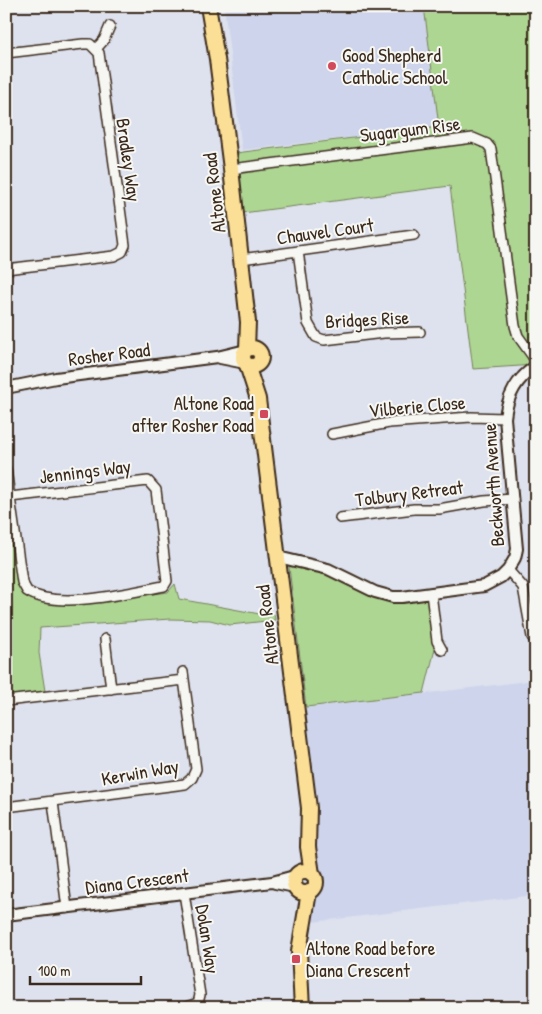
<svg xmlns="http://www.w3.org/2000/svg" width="542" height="1014" font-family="'Patrick Hand',sans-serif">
	<rect width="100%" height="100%" fill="#dee2ee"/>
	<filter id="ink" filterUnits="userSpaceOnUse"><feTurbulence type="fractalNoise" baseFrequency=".02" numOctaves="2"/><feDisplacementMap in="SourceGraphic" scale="10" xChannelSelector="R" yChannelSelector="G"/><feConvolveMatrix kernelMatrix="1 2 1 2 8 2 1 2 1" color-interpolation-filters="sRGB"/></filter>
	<g filter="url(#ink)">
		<!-- built -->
		<path fill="#ced4eb" d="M224,6H424L440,127L242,150Z
			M536,680V895L304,923L316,880L296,709Z"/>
		<!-- green -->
		<path fill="#aed693" stroke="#748058" d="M424,6H536V365L473,369L450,186L235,214L228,154L439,127Z
			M6,494L19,586L25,596L76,604L168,592L175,584L179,599L265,615L274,614L275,620L230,625L210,620L170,619L40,628L39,653L45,691L6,696Z
			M300,563L375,592L431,593L437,641L424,693L306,707L289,567Z"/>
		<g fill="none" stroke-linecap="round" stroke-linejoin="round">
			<defs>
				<path id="minor" d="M96,49L104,40L110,26
					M6,53L83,44H90L99,53L125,245L122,252L114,256L6,269
					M231,169L473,138L487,144L491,149L515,326L518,336L536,361
					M298,251L308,323L316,337L324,340L384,333L420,332
					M241,259L414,235
					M332,434L389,423L471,417L505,418
					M6,469L22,582L27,591C57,611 130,592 164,586L167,581L156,490L148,481L10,497
					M340,518L414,509H439L484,501L513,499
					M508,570L523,587L532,637
					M431,593L437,641L442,650
					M105,639L111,689
					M6,701L184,680
					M53,802L67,908
					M6,807L185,784L192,778L196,769L183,672
					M183,1008L198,1003L200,995L184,893"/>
				<path id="tertiary" d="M220,358L245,363
					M6,388L56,378L217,357L246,350
					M278,557L328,569L375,592L393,597H402L484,586L501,577L508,570L515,558L517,549L505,418C507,397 517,378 536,366
					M275,883L295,887
					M6,915L272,882L298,875"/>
				<path id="primary" d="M208,6L217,59L231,169L248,322L247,349
					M243 357a9 9 0 1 1 18 0a9 9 0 1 1-18 0Z
					M247,365L258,399L309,808L308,847L312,874
					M294 882a11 11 0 1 1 22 0a11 11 0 1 1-22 0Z
					M302,1008L299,951L309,892"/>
			</defs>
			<!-- minor casing -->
			<use href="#minor" stroke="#3b2a1e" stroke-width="12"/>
			<!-- tertiary casing -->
			<use href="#tertiary" stroke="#3b2a1e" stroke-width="14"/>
			<!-- primary casing -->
			<use href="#primary" stroke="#3b2a1e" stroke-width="18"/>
			<!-- minor -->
			<use href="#minor" stroke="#f6f6f2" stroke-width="9"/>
			<!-- tertiary -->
			<use href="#tertiary" stroke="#f6f6f2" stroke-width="10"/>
			<!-- primary -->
			<use href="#primary" stroke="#fbdf96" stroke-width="14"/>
		</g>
	</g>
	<!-- markers -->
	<g fill="#d1495b" stroke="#f6f6f2" stroke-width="2">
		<circle cx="332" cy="66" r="5"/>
		<rect x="259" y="409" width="10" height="10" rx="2.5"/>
		<rect x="291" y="954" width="10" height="10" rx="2.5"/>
	</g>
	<g text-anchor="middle" stroke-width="4" stroke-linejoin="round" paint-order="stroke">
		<!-- poi labels -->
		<g font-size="19" fill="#3b2a1e" stroke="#f6f6f2" text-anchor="start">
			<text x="342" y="62">Good Shepherd<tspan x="342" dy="22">Catholic School</tspan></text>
			<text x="254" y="410" text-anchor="end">Altone Road<tspan x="254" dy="22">after Rosher Road</tspan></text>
			<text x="306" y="955">Altone Road before<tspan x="306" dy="22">Diana Crescent</tspan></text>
		</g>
		<!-- street labels -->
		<g font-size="19" fill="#3b2a1e" stroke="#f6f6f2">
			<text transform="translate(410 129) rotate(-7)" y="7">Sugargum Rise</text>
			<text transform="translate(129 160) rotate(82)" y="7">Bradley Way</text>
			<text transform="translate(214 193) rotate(-97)" y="7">Altone Road</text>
			<text transform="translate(325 231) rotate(-8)" y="7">Chauvel Court</text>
			<text transform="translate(367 319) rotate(-3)" y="7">Bridges Rise</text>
			<text transform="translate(109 354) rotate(-7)" y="7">Rosher Road</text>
			<text transform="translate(417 406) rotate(-5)" y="7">Vilberie Close</text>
			<text transform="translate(85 471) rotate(-7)" y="7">Jennings Way</text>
			<text transform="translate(493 485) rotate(-94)" y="7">Beckworth Avenue</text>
			<text transform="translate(409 493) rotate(-7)" y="7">Tolbury Retreat</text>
			<text transform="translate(267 625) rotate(-97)" y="7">Altone Road</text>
			<text transform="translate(140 772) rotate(-10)" y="7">Kerwin Way</text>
			<text transform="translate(137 881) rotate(-7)" y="7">Diana Crescent</text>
			<text transform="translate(208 939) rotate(81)" y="7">Dolan Way</text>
		</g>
	</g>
	<!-- margin -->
	<rect width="542" height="1014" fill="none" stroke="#f6f6f2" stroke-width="25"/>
	<rect x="12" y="12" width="517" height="989" fill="none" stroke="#3b2a1e" stroke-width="2" filter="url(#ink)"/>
	<!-- scale -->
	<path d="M30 976v8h111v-8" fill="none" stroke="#3b2a1e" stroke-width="2.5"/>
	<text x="38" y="976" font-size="15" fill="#3b2a1e" stroke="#f6f6f2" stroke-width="4" paint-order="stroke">100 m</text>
</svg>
